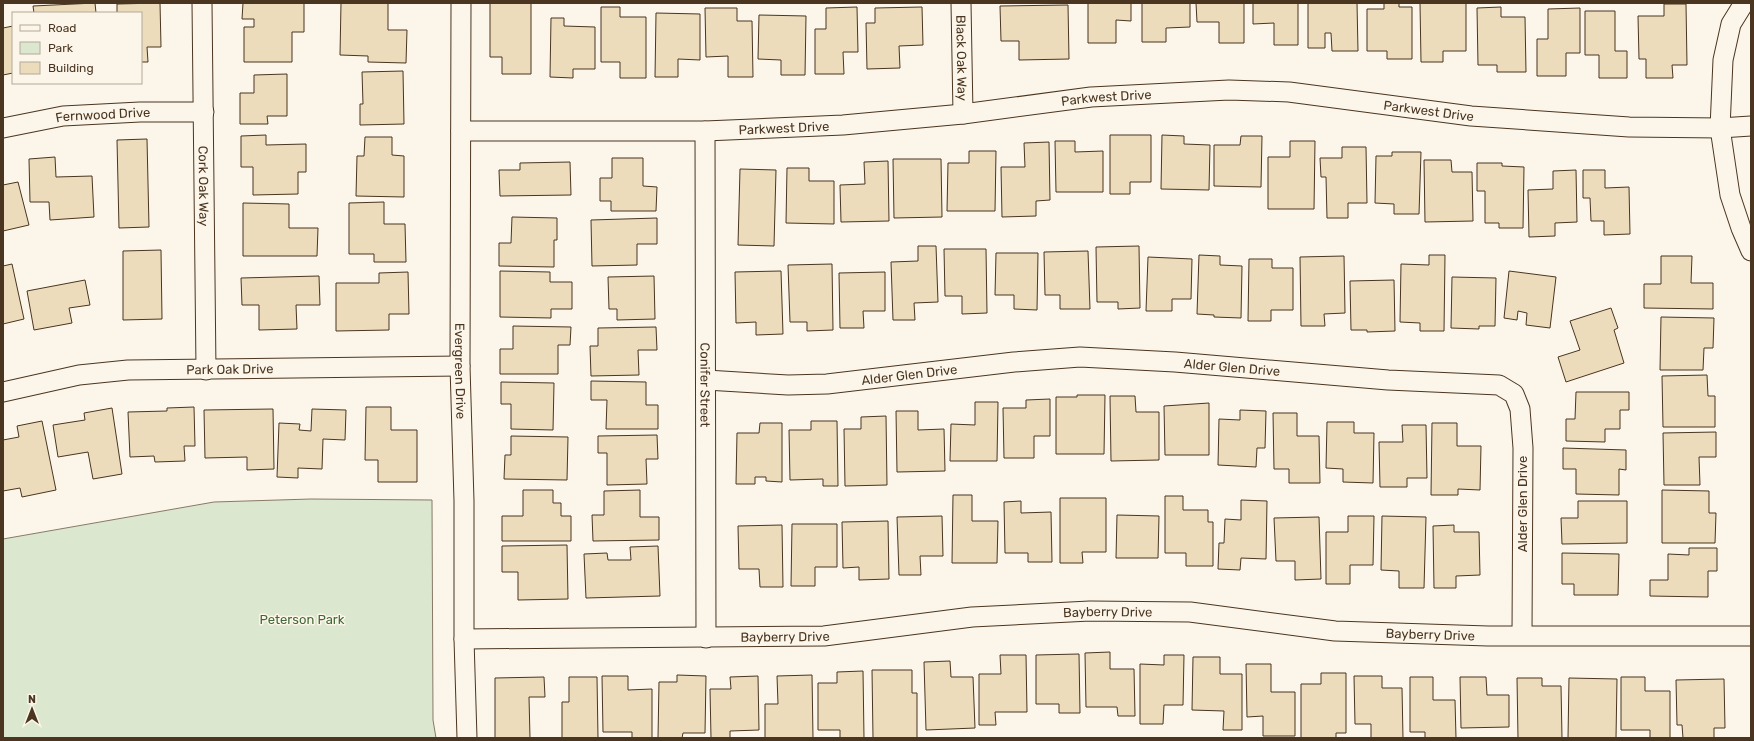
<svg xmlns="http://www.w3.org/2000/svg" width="1754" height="741" font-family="Rubik,sans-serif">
	<rect width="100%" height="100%" fill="#fbf6e9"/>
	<!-- green -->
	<path fill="#dce7d0" stroke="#887966" d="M311,499L432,500L433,720L436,738H3V539L214,502Z"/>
	<!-- building -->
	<path fill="#ecdcbc" stroke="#4a3520" d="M95,3L96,13H34L33,6Z
		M160,3L161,47H147L148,62H141V13H117V4Z
		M243,3H304V32H292V62H244V27H254V19H242Z
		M341,3H388V30H407L406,63L368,62V56L340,55Z
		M490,3H531V74H502V57H490Z
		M1088,3H1131V21L1116,20V43H1088Z
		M1142,3H1190V27L1166,28V42H1142Z
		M1196,3H1244V43H1219V22H1197Z
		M1253,3H1298V45H1274V23L1253,24Z
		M1308,3H1357L1358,51H1332L1331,33H1325V48H1308Z
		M1384,3H1399V7H1412V59H1387V51H1367V9H1384Z
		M1420,3H1466V51H1443V62H1421Z
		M1664,4H1686L1687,65H1672L1673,78H1646V59H1639L1638,16H1664Z
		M1068,5L1069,59L1019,60V41H1001L1000,6Z
		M601,7H620V17H646V78H620V62H601Z
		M857,7L858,52H843L844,74H815V29H826V8Z
		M922,7L923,45L899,46L900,68L867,69L866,23H875V8Z
		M1501,7V17H1525L1526,72H1497V65H1478L1477,8Z
		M705,8H737V21H752L753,77H728V56L706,57Z
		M1580,8V53H1566V76H1537V39H1548V9Z
		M1585,11H1615V51H1627V78H1599V55H1585Z
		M656,13L700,14V60L678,59V77H655Z
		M759,15L806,16L805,75H781V60L758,59Z
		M551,18H564V26L595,27V69H573V78L550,77Z
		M13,26V73L3,75V28Z
		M403,71L404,124L360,125V104H363L362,72Z
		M287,74V116H267L268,124H240V93H254V75Z
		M266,135V145L306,144V172H298V194L253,195V167H241V136Z
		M1110,135H1151V182H1130V194H1110Z
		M1162,135L1184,136V144L1210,145L1209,190L1161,189Z
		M1241,136H1262L1261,187L1214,186V145H1240Z
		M365,137H392V155L404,156V197L356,196L357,156H364Z
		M147,139L149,227L119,228L117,140Z
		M1055,141H1075V152L1103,151V192H1056Z
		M1290,141H1315L1314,209H1268V157H1290Z
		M1049,142L1050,200L1036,201V216L1002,217L1001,167H1025L1024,143Z
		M1342,147H1366L1367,203H1348V218H1327L1326,177H1321L1320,158H1342Z
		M969,151H996L995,211H947L948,163H969Z
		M1392,152H1421L1419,214H1394V204L1375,203L1376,156H1392Z
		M55,157L56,177L92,176L94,217L50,220L49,202H30L29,159Z
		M612,158H643V186L657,187L656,211H611V201H600V178H612Z
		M893,159H941L942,217L894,218Z
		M1424,160H1451L1452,172H1472L1473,221L1425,222Z
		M888,161L889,221L841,222L840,185L865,184L864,162Z
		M570,162L571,195L500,196L499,170H520V163Z
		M1477,163H1502V166L1524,167L1523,228H1499V223H1485V191H1477Z
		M787,168H809V181H834V224L786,223Z
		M740,169L776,170L774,246L738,245Z
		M1576,170L1577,222L1555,223V236L1529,237L1528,190L1553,189V171Z
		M1583,170H1605V188L1629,187L1630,234L1604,235V221H1591L1590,198H1583Z
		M18,182L29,225L3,231V185Z
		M384,202V224H405L406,262H374V254H349V203Z
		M243,203L289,204V228H318L317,256H243Z
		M512,217L557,218V240H554V267L499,266V243H511Z
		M657,218V244H637V265L592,266L591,220Z
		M918,246H936L938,302L914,303L915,320H893L891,262L918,261Z
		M1139,246L1140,308L1118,309V302H1097L1096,247Z
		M944,249H986L987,313L962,314V296H945Z
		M161,250L162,319L123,320V251Z
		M1088,251L1090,309H1060V295H1045L1044,252Z
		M996,253H1038L1037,310L1014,309V295H995Z
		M1199,255L1220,256V265L1242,266L1241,318L1214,317V315L1197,314Z
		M1429,255H1445L1444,331H1420V323L1400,322L1401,264L1429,265Z
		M1344,256L1345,313L1324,314L1325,326H1301L1300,257Z
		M1661,256H1692L1691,283H1713V309L1644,308V284H1661Z
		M1148,257L1192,259L1191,299H1172V311H1146Z
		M1249,259H1272V268H1293V310H1271V321H1248Z
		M12,264L24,319L3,324V266Z
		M832,264L833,330L807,331V322H790L788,265Z
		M500,271L550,272V282H572V309H551V318L500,317Z
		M781,271L783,334L756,335V322L736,323L735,272Z
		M1509,271L1556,277L1550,328L1526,325L1527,313L1518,311L1517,320L1504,318Z
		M408,272L409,314H389V330L336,331V283H379V273Z
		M885,272V311H863L864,328H840L839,273Z
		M319,276L320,305H296L297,329L259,330V305H242L241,278Z
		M654,276L655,319L617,320V309H609L608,277Z
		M1452,277L1496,278L1495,326H1479V329L1451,328Z
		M85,280L90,305L69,308L72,323L34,330L27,291Z
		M1394,280L1395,331L1367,332V330H1351L1350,281Z
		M1611,308L1618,328L1614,330L1624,363L1566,382L1558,357L1580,350L1570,321Z
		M1661,317L1714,318L1713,348H1704L1703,370H1660Z
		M513,326L571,327L570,345H558V374H500V349H513Z
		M656,327L657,350H638L639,375L591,376L590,346H598V328Z
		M1707,375L1708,396H1715V427H1663L1662,376Z
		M591,381L646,382V405H658V429H606L607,400H591Z
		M501,382L554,383L553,430L511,429V404H501Z
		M1576,392H1629V410H1620V429H1605V442L1566,441V419H1575Z
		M1077,395H1105L1104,454H1056V397H1077Z
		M1110,396H1135L1136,412H1159V460L1111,461Z
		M1050,399V436H1034V458H1004L1003,408H1026V400Z
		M975,402H998L997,461H950L951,424L975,425Z
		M1209,403V455H1165L1164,406Z
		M194,407L195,446H184L185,461L155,462L154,456L130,457L128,412L167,411V408Z
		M366,407H391V430H417V482H378V460H365Z
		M112,408L122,474L93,479L88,452L58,457L53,425L85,420L84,413Z
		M273,409L274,469L247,470V457L205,458L204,410Z
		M312,409L346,410L345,440L323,439L322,469L298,468V478L277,477L279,423L300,424L299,430L311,431Z
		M1240,410L1266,411L1265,448H1257L1256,467L1218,465L1219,419L1240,420Z
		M896,411H918V430L944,429L945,471L897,472Z
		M1273,413H1297V436H1319L1320,483H1289V469H1274Z
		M886,416L887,485L845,486L844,429H861V417Z
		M42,421L56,490L22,497L20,488L3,491V440L19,437L17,426Z
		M811,421H837L838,486H823V479L790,480L789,430H811Z
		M1327,422H1354V433H1374L1373,483L1343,482V469L1326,468Z
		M760,423H782V482L766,481V477H755V484H736L737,433H759Z
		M1432,423H1457V446H1481L1480,490L1458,489V495H1431Z
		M1402,425H1426L1427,478H1407V487H1380L1379,442H1403Z
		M1716,432V457H1699L1700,485H1664L1663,433Z
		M657,435L658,459H646L647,484L607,485V453H598V436Z
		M511,436L568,437L567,480L504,479L505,455H511Z
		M1563,448L1626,450V470L1619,469V495L1576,494V469H1563Z
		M523,490H553V503H561V516H571V541H502V516H523Z
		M640,490V517H659V540L593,541L592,515H604V491Z
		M1662,490L1709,491V513H1716L1715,543H1662Z
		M953,495H972V521H998L997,563H952Z
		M1165,496H1183V510H1208V522H1213V566H1186V553H1165Z
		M1060,498H1106V552H1082L1083,563H1060Z
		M1241,500L1267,501L1266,559L1241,558L1240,570L1218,569L1219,543H1224L1225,519L1241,520Z
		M1021,501V513L1051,512L1052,562H1028V553H1005L1004,502Z
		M1578,501H1627V543L1562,544L1561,518H1578Z
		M1117,515L1159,516L1158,558H1116Z
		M942,516L943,556H920L921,575H899L897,517Z
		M1348,516H1374L1373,565H1350V584H1326V532H1348Z
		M1382,516L1426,517L1424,588H1399V571L1381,570Z
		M1319,517L1321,579L1295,580V561H1276L1274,518Z
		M888,521L889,579L859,580V567L843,568L842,522Z
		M792,524H837V567H815V586H791Z
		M782,525L783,587H760L759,569H739L738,526Z
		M1454,525V532H1479L1480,575L1456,576V588H1434L1433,526Z
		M567,545L568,599L518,600V572H502V546Z
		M658,546L660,596L586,598L584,554L607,553L608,560H631L630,547Z
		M1689,548H1717V571H1708V597L1650,596V580H1668V554L1689,555Z
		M1562,553L1619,554L1618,595H1574V584H1562Z
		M1110,652V669H1134L1135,716H1118L1117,707H1086L1085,653Z
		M1079,654L1080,713H1059V704H1036V655Z
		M1000,655H1026L1027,712H995L996,725H979V674H1001Z
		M1164,655H1184L1183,705H1164L1163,724H1140V664L1164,665Z
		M1193,657H1220V674H1242V730H1223L1224,711L1192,710Z
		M950,661L951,677H973L975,728L926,730L924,662Z
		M1246,664H1271V692H1295V736H1263V716L1247,717Z
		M872,670H912V693H917V738H873Z
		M863,671L864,738H840V730H818V683H837V672Z
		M1321,673H1346V733H1336V738H1301V684H1321Z
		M677,675L706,676L705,733H683L682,738H658L659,682H677Z
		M812,675L813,738H765V704H778L777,676Z
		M602,676H628V690L652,689V738H632V732H603Z
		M758,676L759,730L730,731V738H711L710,689H731L730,677Z
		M1354,676H1382V688H1402L1403,738H1371V724H1355Z
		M544,677L545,697H529L530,738H495V678Z
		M569,677H597L598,738H562V702H569Z
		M1410,677H1433V700H1455L1456,738H1425V732H1410Z
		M1460,677H1486L1487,695H1509V727L1461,728Z
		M1621,677H1645V691H1670V738H1650V730H1621Z
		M1517,678H1542V686H1561L1562,738H1518Z
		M1569,678L1617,679L1616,738H1568Z
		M1724,679L1725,728H1714V738H1683L1682,725H1677L1676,680Z"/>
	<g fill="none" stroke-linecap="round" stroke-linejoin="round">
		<defs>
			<g id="minor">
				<path id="s1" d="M202,3L206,370"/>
				<path id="s2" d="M461,3L460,366L464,501V639L467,738"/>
				<path id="s3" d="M961,3L963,114"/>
				<path d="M1744,3L1731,24L1723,60L1720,128L1730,195L1741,228L1751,251"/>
				<path id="s4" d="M3,128L63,116L140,112H204"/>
				<path id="s5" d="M461,131H705L843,125L963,114L1091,97L1229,90L1289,92L1471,116L1629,127L1720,128L1751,126"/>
				<path id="s6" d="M705,131L706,638"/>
				<path id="s7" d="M706,380L788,385L827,384L1014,362L1080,357L1175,362L1388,380L1499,385L1514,394L1520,409L1523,448L1522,635"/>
				<path id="s8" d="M3,392L79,375L128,370L460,366"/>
				<path id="s9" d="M464,639L824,636L972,617L1090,611L1190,612L1335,631L1488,636H1751"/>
			</g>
		</defs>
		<!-- minor casing -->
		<use href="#minor" stroke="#4a3520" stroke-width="21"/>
		<!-- minor -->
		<use href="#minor" stroke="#fbf6e9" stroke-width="19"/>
	</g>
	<g text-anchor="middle" stroke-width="3" stroke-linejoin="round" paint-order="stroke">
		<!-- street labels -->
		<g font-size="13" fill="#4a3520" stroke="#fbf6e9">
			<text dy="5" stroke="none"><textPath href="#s3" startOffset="55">Black Oak Way</textPath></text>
			<text dy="5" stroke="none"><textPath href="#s5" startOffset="647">Parkwest Drive</textPath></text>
			<text dy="5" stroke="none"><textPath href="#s5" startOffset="971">Parkwest Drive</textPath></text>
			<text dy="5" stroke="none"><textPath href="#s4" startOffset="101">Fernwood Drive</textPath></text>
			<text dy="5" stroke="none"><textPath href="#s5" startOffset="323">Parkwest Drive</textPath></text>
			<text dy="5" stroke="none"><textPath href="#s1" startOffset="183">Cork Oak Way</textPath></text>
			<text dy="5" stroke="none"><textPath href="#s7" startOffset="528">Alder Glen Drive</textPath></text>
			<text dy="5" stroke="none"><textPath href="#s8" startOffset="229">Park Oak Drive</textPath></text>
			<text dy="5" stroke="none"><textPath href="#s2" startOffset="368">Evergreen Drive</textPath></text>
			<text dy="5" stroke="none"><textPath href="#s7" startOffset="204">Alder Glen Drive</textPath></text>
			<text dy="5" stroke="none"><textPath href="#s6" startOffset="254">Conifer Street</textPath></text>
			<text transform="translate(1522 504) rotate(-90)" y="5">Alder Glen Drive</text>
			<text dy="5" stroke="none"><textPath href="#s9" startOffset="645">Bayberry Drive</textPath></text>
			<text dy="5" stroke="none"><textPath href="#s9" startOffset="969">Bayberry Drive</textPath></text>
			<text dy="5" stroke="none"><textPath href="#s9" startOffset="321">Bayberry Drive</textPath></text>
		</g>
		<!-- park labels -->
		<g font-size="13" fill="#436837" stroke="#fbf6e9">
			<text x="302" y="624">Peterson Park</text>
		</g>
	</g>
	<!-- border -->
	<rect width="1754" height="741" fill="none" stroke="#4a3520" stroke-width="8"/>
	<!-- legend -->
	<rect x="12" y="12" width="130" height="72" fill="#fbf6e9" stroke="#b4a999"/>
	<rect x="20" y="25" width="20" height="6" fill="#fbf6e9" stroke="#b4a999"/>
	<text x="48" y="32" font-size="12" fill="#4a3520">Road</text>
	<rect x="20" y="42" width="20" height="12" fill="#dce7d0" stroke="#b4a999"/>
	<text x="48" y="52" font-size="12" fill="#4a3520">Park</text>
	<rect x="20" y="62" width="20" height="12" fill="#ecdcbc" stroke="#b4a999"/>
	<text x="48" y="72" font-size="12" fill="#4a3520">Building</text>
	<!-- north arrow -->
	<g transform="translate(32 709)" stroke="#fbf6e9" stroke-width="3" paint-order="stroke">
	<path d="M0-3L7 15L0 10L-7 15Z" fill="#4a3520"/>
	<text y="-6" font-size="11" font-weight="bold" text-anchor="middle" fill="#4a3520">N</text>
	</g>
</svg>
